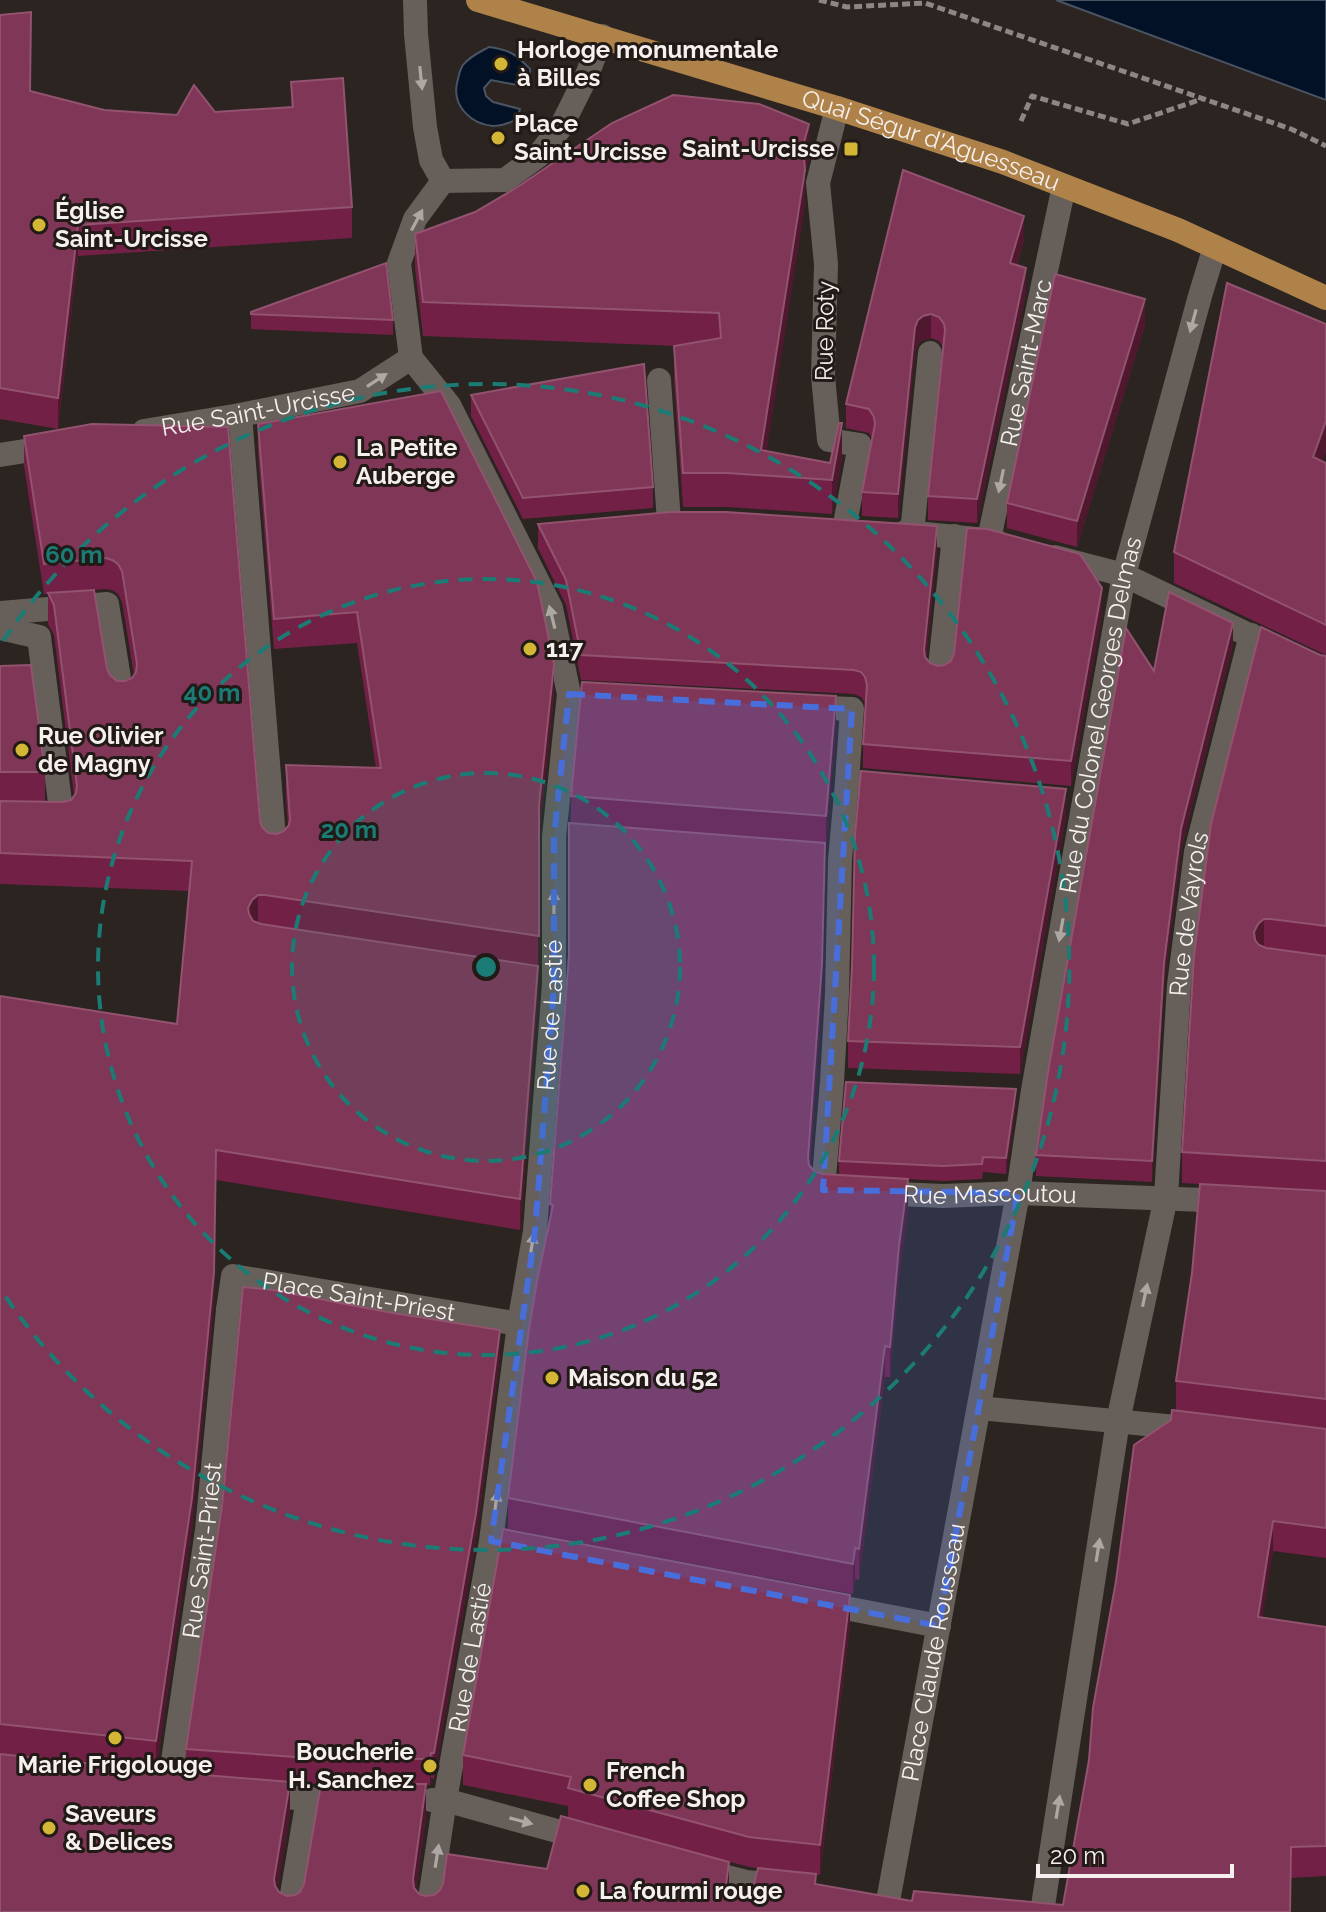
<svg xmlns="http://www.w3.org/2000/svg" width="1326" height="1912" font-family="Raleway,sans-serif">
	<rect width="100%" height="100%" fill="#2b2420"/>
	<!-- water -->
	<path fill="#021126" stroke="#4b5462" stroke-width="2" d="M1056,0H1326V100Z
		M489,47C510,50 516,54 530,69V79L522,86L491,80L484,88L486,96L493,102L520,109L517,119C510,123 501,126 493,126C471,124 452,106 457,83C459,76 459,71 463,65C470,56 480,52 489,47Z"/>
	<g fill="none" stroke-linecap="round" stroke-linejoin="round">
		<!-- path -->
		<path stroke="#8d8784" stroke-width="5" stroke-dasharray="8 4" stroke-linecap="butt" d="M819,0L847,7L925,3L1291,129L1326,146
			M1021,121L1032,96L1128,124L1202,99"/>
		<!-- lane -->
		<g stroke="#665f5a" stroke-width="24">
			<path d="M837,108L818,183L826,264L823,376L829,440L860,445L844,529"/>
			<path d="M0,613L107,604L122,697"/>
			<path d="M0,628L39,637L62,818L0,817"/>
			<path id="s1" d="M1166,1197L1179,985L1196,852L1251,635"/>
			<path id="s2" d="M169,1788L207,1530L228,1310"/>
			<path d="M289,1912L308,1799"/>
		</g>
		<!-- street -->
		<g stroke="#665f5a" stroke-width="24">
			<path d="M415,0L416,34L425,127L431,160L443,181"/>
			<path d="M443,181L505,180L538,156L561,127L587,75L602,36"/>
			<path d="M659,380L669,522"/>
			<path d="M240,415L275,850"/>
			<path id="s3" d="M144,431L240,415L360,391L411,358"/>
			<path d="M0,455L57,446"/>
			<path d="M905,532L996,541"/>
			<path d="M912,533L930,353"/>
			<path id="s4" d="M989,539L1064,186"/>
			<path d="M1055,557L1124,575L1326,672"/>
			<path d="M939,676L954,536"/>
			<path d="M804,707L852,709L847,782L861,783"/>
			<path d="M840,1191L823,1190L832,1082L837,994L840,860L847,782"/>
			<path id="s5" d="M876,1193L943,1196L1018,1193L1231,1201"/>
			<path id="s6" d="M228,1310L233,1276L519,1324"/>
			<path d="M979,1408L1197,1429"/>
			<path d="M819,1603L939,1626"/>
			<path d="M260,1795L308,1799L351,1800"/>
			<path d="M432,1800H445L586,1839"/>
			<path d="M699,1870L746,1882L784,1886"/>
			<path id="s7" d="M428,1912L445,1800L491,1541L519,1324L535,1231L554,984V837L569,694L551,608L449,405L411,358L399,263L415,219L443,181"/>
			<path id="s8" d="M886,1912L1018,1193L1033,1090L1124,575L1200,296L1215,247"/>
			<path d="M1042,1912L1118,1421L1166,1197"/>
		</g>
		<!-- primary -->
		<path stroke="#ae8249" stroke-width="24" id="s9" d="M478,0L837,108L1003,162L1178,230L1326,298"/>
	</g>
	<!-- wall -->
	<path fill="#722045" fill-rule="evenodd" d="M0,15L30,91L104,110L177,115L291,107V82L352,207V238L78,256L58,429L0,419Z
		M809,158L805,173V204L766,451L830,463L842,457L832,514L727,507H683L674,380V346H678L423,336L415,268V234Z
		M903,170L1024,240L1017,265L1026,292L977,523L928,520V496L943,347L939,341L931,338L923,340L918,344L915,352L898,518L862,516V492L872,438L869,433L846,428V404Z
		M251,312L393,320V335L251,329Z
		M1326,324V452L1322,462L1326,463V655L1174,583V552Z
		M1145,325L1077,547L1007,528V503Z
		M471,395L653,487V508L523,519L471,416Z
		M92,424L262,827L268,833L277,834L284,831L288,826L286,796V765L376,768L357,643L274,649L258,454V424L554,695L539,836L538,997L520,1230L216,1180L214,1302L192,1528L156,1771L186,1774V1749L500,1355L476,1539L434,1779L431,1778L430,1785H426V1815L416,1889L419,1894L425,1896L434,1895L547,1869L729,1890L731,1893L738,1896L746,1895L752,1891L758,1868L749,1867L568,1818V1806L463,1785V1755L850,1624L820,1875H816V1884L912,1901L1063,1905L1171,1420L1176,1411V1381L1192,1273L1200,1184L1182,1183V1152L1320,655L1326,656V1558L1273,1551L1262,1617L1326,1627V1876L1291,1878L1290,1912H0V996L177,1024L189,891L0,884V666L45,772V802H62L71,800L74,795L54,635L48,624V594H44L24,466V436ZM106,589L112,590L118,594L122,602L134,675L125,681H117L110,675L107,669L94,590ZM290,1783L321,1784L304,1884L300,1892L295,1895L287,1896L279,1892L277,1890L290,1813Z
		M538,524L937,551L926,658L930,663L938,666L1102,613L1071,786L863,768V744L866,704L861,697L854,694L581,680L566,605L538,548Z
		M1233,644L1181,850L1164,984L1152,1182L1036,1176V1155L1154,671Z
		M836,723L826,844H825L822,993L810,1166L814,1171L822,1174L839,1175V1161L1016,1104L1006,1174L983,1172L982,1179L943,1181L908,1179V1209L899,1277L890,1377H885L859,1580L855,1579L853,1594L508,1529V1498L550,1223V1204L569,955L571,796Z
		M1066,816L1020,1074L848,1068V1041L852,967Z"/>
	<!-- shaded-wall -->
	<path fill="#50182e" d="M809,124V158L805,173V204L763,475L761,450L803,146Z
		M1024,216V240L1010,287V263Z
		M78,225V256L58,429V398Z
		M1026,268V292L977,523V499Z
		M1145,299V325L1077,547V521Z
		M931,314V338L923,340L918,344L915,352L898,518V494L915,327L918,320L923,316Z
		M1326,421V452L1313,488V457Z
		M842,423V457L832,514V480Z
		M937,526V551L924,674V650Z
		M1102,588V613L1071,786V761Z
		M1233,623V644L1181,850L1164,984L1152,1182V1161L1164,963L1181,829Z
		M554,664V695L539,836V805Z
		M836,696V723L826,844V816Z
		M1066,789V816L1020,1074V1047Z
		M825,843L822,993L808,1189V1158Z
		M258,895V926L252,930L248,908L252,900Z
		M1264,919V950L1254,963V932L1258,924Z
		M538,966V997L520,1230V1199Z
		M1016,1089V1104L1006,1174V1158Z
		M908,1179V1209L899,1277L890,1377V1347L899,1246Z
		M216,1180L214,1302L192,1528L156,1771V1741Z
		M500,1330V1355L476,1539L434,1779V1753Z
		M885,1346V1377L859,1580V1549Z
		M1273,1521V1551L1258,1647V1617Z
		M855,1548V1579L853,1594V1564Z
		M850,1595V1624L820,1875V1845Z
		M431,1753V1778L430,1785V1759Z
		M290,1782V1813L274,1910V1879Z
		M426,1784V1815L413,1910V1879Z
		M729,1862V1893L726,1885Z"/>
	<!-- building -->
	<path fill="#803657" stroke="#92536f" stroke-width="2" d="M31,12L30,91L104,110L177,115L194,85L215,112L293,107L291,82L343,78L352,207L78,225L58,398L0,388V15Z
		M673,95L759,104L809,124L803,146L805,170L761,450L830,463L839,423H842L832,480L727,473H683L674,346L721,338L719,313L423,302L415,234L475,212L516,188L612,123Z
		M903,170L1024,216L1010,263L1026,268L977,499L928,496L945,330L944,324L939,317L931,314L923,316L918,320L915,327L898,494L862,492L875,424L874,417L869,409L846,404Z
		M386,263L393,320L251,314V312Z
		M1055,274L1145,299L1077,521L1007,503Z
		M1227,283L1326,324V421L1313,457L1326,463V625L1174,552Z
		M644,364L653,487L523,498L471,395Z
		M441,391L537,582L554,664L539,805V936L265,895H258L252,900L248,908L249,914L253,921L261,924L538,966L520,1199L216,1150L214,1272L192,1498L156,1741L0,1724V996L177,1024L192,861L0,853V801L62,802L71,800L76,793L77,786L54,605L48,593L94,590L107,669L110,675L117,681H125L132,678L136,672L137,664L122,571L118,564L112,560L106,558L44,564L24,436L92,424L228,427L260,821L262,827L268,833L277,834L284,831L289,825L290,819L286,765L381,768L357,612L274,619L258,424Z
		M670,512H726L937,526L924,650L925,657L930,663L938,666L944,665L951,661L954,653L967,528L987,529L1080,554L1102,588L1071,761L863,744L867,685L865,677L861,672L854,670L581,655L566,580L538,524Z
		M1169,592L1233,623L1181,829L1164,963L1152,1161L1036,1155L1048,1072L1126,628L1154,671Z
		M1261,627L1320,655L1326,656V926L1271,919H1264L1258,924L1254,932L1255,940L1259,945L1266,948L1326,956V1161L1182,1152L1194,956L1211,824Z
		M31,665L45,772H0V666Z
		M582,682L836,696L826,816L571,796Z
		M861,771L1066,789L1020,1047L848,1041L852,967L855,834Z
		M569,823L825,843L822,963L808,1158L809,1165L814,1171L822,1174L908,1179L899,1246L890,1347L885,1346L859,1549L855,1548L853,1564L508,1498L529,1329L537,1281L553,1205L550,1204L569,955Z
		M846,1082L1016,1089L1006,1158L983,1157L982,1164L943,1166L839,1161Z
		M1200,1184L1326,1191V1399L1176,1381L1192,1273Z
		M243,1287L273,1290L387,1312L500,1330L476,1513L434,1753H431L430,1759L309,1758L186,1749L222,1506Z
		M1172,1410L1326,1429V1528L1273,1521L1258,1617L1326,1627V1846L1291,1847L1290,1912H0V1754L167,1772L290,1782L274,1879L275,1886L279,1892L287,1896L295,1895L300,1892L304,1884L321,1784H426L413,1879L414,1888L419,1894L425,1896L434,1895L440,1890L443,1884L447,1854L547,1869L561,1816L729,1862L726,1885L731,1893L738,1896L746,1895L752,1891L758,1868L816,1874L815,1884L912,1901L914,1891L1063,1905L1089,1760L1093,1708L1116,1581L1134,1445L1171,1420Z
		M503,1529L850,1595L820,1845L749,1837L568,1788L571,1777L463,1755Z"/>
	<!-- one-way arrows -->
	<defs><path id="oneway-solid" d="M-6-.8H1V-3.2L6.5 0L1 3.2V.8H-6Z" transform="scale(2)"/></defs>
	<g fill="#aea8a4">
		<use href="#oneway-solid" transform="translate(421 78) rotate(84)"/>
		<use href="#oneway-solid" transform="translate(417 220) rotate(-62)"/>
		<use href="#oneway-solid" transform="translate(1193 321) rotate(105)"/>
		<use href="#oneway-solid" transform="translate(377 380) rotate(-33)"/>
		<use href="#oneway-solid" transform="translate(1001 481) rotate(102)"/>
		<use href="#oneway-solid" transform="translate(552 617) rotate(-104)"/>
		<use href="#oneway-solid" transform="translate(554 902) rotate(-90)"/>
		<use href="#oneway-solid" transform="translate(1061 930) rotate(100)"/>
		<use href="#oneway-solid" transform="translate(532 1245) rotate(-81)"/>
		<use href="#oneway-solid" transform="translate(1145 1295) rotate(-78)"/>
		<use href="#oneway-solid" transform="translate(496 1503) rotate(-82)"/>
		<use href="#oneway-solid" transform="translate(1098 1550) rotate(-81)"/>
		<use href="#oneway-solid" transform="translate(1058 1807) rotate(-81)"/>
		<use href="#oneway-solid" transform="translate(521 1821) rotate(15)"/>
		<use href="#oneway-solid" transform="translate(437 1856) rotate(-81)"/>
	</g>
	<!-- marked area -->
	<path fill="#486edc" fill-opacity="0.2" stroke="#486edc" stroke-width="6" stroke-dasharray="16 10" stroke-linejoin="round" d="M569,694L852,709L823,1190L1018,1193L939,1626L491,1541L535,1231L554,984V837Z"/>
	<!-- distance rings -->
	<circle cx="486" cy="967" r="194" fill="#1a7c74" fill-opacity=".12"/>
	<g fill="none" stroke="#1a7c74" stroke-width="4" stroke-dasharray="14 10">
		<circle cx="486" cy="967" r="194"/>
		<circle cx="486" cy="967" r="388"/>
		<path d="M3 641A583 583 0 1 1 3 1293"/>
	</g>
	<!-- markers -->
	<g fill="#d3b635" stroke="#211a17" stroke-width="3">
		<circle cx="501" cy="64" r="8"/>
		<circle cx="498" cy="138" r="8"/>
		<rect x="843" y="141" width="16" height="16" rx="4"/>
		<circle cx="39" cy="225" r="8"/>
		<circle cx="340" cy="462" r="8"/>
		<circle cx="530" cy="649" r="8"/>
		<circle cx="22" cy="750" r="8"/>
		<circle cx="552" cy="1378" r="8"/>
		<circle cx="115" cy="1738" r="8"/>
		<circle cx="430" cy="1766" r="8"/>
		<circle cx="590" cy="1785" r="8"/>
		<circle cx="49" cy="1828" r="8"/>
		<circle cx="583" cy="1891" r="8"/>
	</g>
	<g text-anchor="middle" stroke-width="6" stroke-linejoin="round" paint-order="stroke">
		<!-- poi labels -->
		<g font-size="24" font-weight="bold" fill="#f5f0ee" stroke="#211a17" text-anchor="start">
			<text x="517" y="58">Horloge monumentale<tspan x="517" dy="28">à Billes</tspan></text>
			<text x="514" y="132">Place<tspan x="514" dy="28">Saint-Urcisse</tspan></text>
			<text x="835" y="157" text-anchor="end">Saint-Urcisse</text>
			<text x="55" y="219">Église<tspan x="55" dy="28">Saint-Urcisse</tspan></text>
			<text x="356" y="456">La Petite<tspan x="356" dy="28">Auberge</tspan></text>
			<text x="546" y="657">117</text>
			<text x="38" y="744">Rue Olivier<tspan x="38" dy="28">de Magny</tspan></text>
			<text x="568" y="1386">Maison du 52</text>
			<text x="414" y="1760" text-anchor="end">Boucherie<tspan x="414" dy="28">H. Sanchez</tspan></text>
			<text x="115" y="1773" text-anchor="middle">Marie Frigolouge</text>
			<text x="606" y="1779">French<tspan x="606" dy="28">Coffee Shop</tspan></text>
			<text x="65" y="1822">Saveurs<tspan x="65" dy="28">&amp; Delices</tspan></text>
			<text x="599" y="1899">La fourmi rouge</text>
		</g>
		<!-- street labels -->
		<g font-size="24" fill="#f5f0ee" stroke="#211a17">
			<text dy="8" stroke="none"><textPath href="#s9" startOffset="474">Quai Ségur d'Aguesseau</textPath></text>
			<text transform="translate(825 331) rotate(-89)" y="8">Rue Roty</text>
			<text dy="8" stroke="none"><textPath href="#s4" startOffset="180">Rue Saint-Marc</textPath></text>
			<text dy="8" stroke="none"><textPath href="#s3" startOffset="116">Rue Saint-Urcisse</textPath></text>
			<text dy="8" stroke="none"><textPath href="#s8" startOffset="1216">Rue du Colonel Georges Delmas</textPath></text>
			<text dy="8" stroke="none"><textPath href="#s1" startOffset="284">Rue de Vayrols</textPath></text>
			<text dy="8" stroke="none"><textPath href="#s7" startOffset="906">Rue de Lastié</textPath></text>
			<text dy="8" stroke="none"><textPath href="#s5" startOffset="114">Rue Mascoutou</textPath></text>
			<text dy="8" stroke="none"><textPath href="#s6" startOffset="162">Place Saint-Priest</textPath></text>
			<text dy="8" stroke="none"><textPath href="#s2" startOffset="240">Rue Saint-Priest</textPath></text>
			<text dy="8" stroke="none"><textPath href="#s8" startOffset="264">Place Claude Rousseau</textPath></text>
			<text dy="8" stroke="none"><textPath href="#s7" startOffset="258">Rue de Lastié</textPath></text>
		</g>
	</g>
	<circle cx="486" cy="967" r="12" fill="#1a7c74" stroke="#211a17" stroke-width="4"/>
	<g font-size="24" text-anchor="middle" font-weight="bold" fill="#1a7c74" stroke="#211a17" stroke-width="6" stroke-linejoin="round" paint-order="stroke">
		<text x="74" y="563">60 m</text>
		<text x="212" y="701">40 m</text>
		<text x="349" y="838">20 m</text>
	</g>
	<!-- scale -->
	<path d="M1038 1864v12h194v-12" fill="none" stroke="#f5f0ee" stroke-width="4"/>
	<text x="1050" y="1864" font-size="24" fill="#f5f0ee" stroke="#211a17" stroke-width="6" paint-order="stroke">20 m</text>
</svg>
